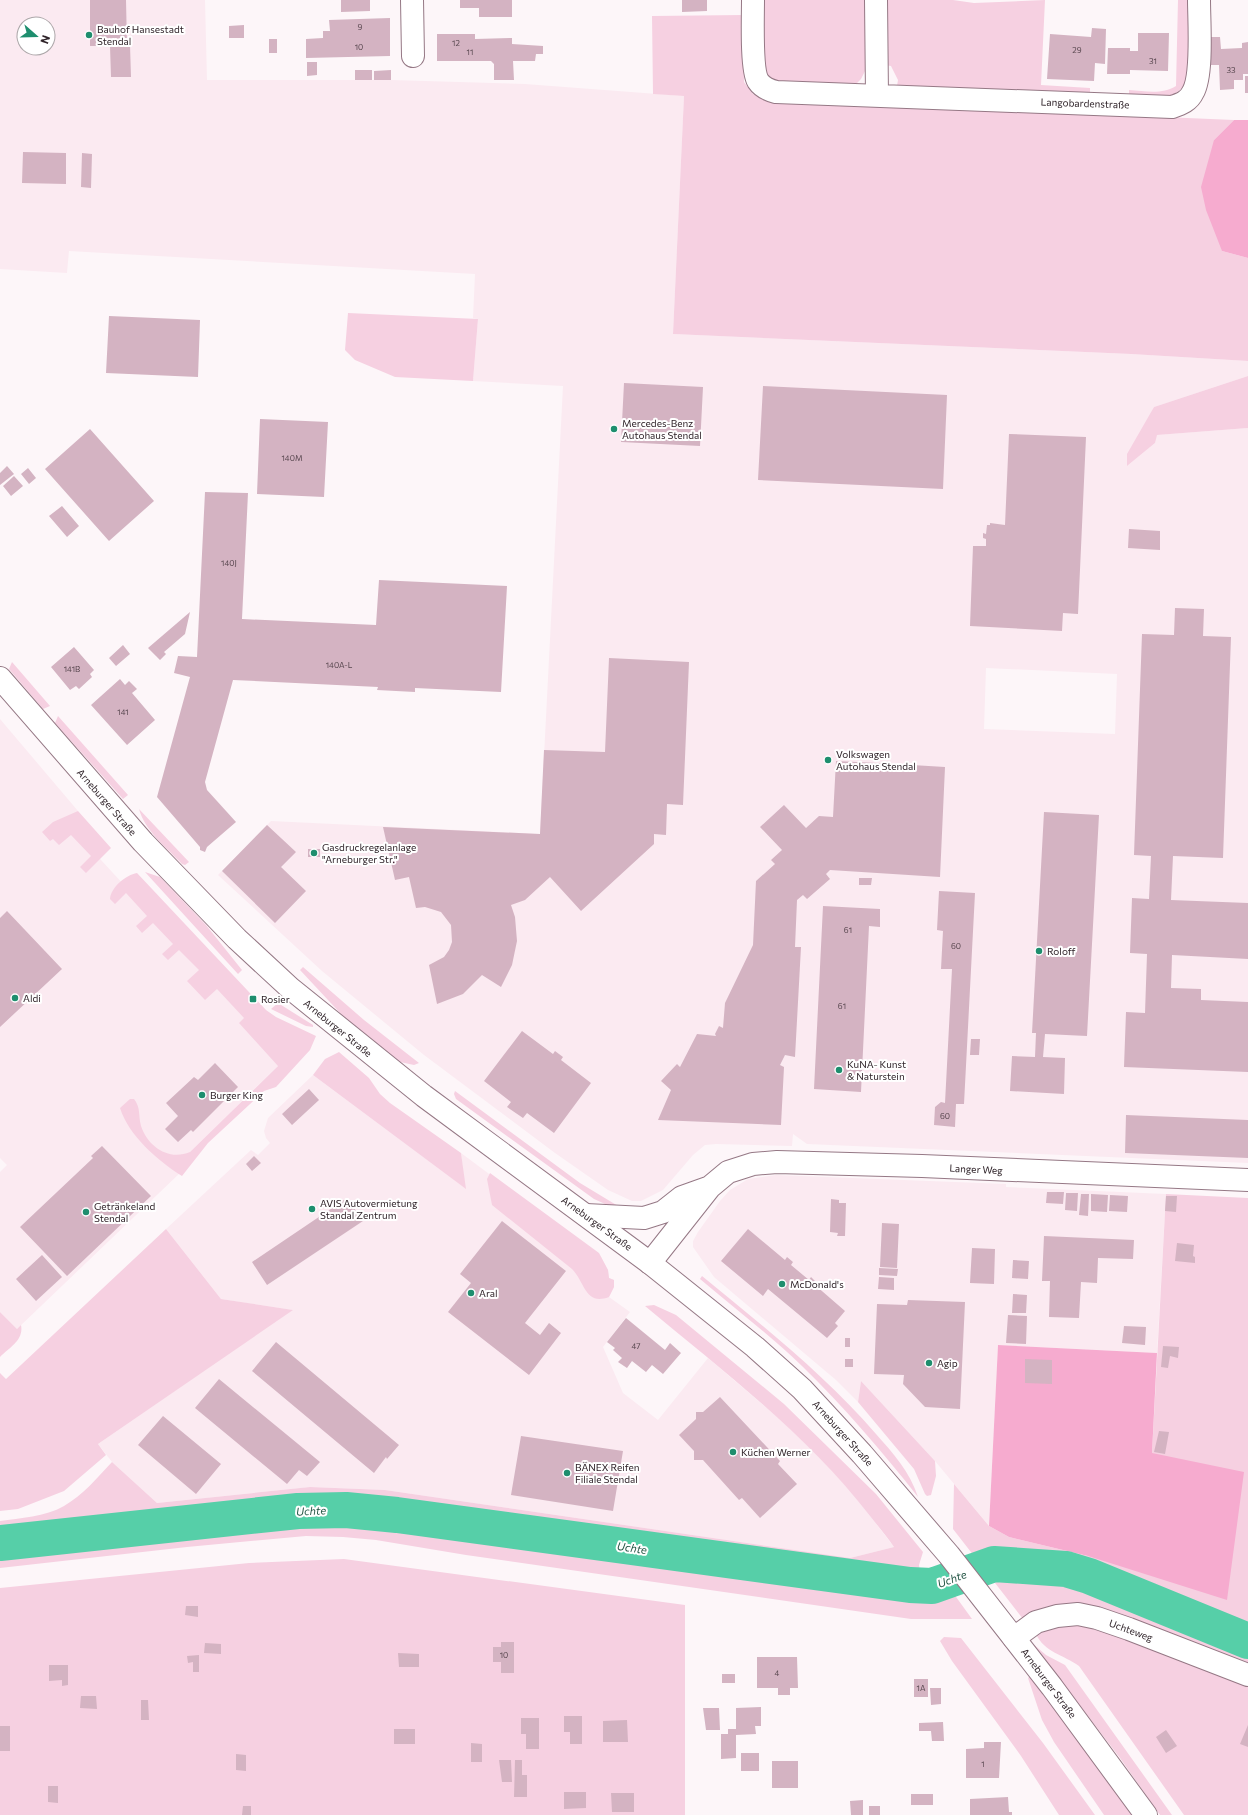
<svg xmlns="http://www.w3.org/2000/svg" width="1248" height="1815" font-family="Commissioner,sans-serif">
	<rect width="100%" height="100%" fill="#fdf6f9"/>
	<!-- built -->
	<path fill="#fbeaf1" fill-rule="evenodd" d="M0,0H205L207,80H391L525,84L684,96L673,334L1131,354L1248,361V376L1154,407L1127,466L1155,443L1156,435L1248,428V1163L807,1144L793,1134L792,1146L716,1144L705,1145L693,1155L663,1190L641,1201H632L608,1190L555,1153L424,1055L322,971L218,875L271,821L540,834L563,386L473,381L478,319L473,318L475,274L69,251L67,273L0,269ZM24,24H48V48H24ZM986,668L1117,674L1115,734L984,729Z
		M0,719L78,811L66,822L207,975L290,1054L190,1152L181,1172L17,1329L0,1312V1172L7,1165L0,1158Z
		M313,1075L465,1188L461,1153L601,1257L608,1270L609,1278L614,1280V1287L609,1297L630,1312L603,1347L623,1393L658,1420L708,1358L776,1416L819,1456L853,1494L894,1547L850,1558L385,1490L310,1487L157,1503L112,1462L98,1444L292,1310L221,1299L166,1229L251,1150L258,1155L270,1143L266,1138L264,1131L268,1118Z
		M776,1175L1006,1184V1187L1166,1194L1157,1353L998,1345L989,1526L935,1461L861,1381L858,1402L836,1380L714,1277L693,1247V1241L698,1232L720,1201L730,1190L748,1179Z"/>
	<!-- green -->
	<path fill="#f6d0e1" d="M764,0H866L867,67L861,79L856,84L851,85L777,82L767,76L762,65Z
		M884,0H953L974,3L1045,0L1041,85L1090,88V94L897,86L898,80L891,66L885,65Z
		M1178,0H1190L1189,76C1178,104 1153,97 1129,96V90C1145,91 1162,95 1176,86Z
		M743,15L744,82L753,94L765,100L1234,120L1214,140L1222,251L1248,258V361L1131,354L673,334L684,96L653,94L652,16Z
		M348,313L478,319L473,381L395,377L355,360L345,350Z
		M1248,376V428L1157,435L1155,443L1127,466V454L1154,407Z
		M12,662L50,706L43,709L9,669Z
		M58,716L128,795L123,799L55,723Z
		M139,809L189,862L185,865L182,864C166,847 145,831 139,809Z
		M78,811L111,848L86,873L80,867L91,856L71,835L59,845L53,839L50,841L42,832L53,822Z
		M145,872L160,877L206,925L242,970L238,974Z
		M137,873L266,1010L276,1017L316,1036L310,1050L276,1087L264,1091L208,1143L182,1176C157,1160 129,1136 120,1108L130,1099H134C141,1108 138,1115 141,1126C148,1147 169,1161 190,1152L278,1066L239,1023L244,1018L217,989L205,1000L187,981L199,970L179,950L168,960L162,954L173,944L153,923L142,933L136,926L147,916L126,893L115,904L110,899C111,887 126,875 137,873Z
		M303,967L364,1020L419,1063L414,1065L400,1062L342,1015L300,970Z
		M278,1003L313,1025V1027L306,1026L271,1009Z
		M339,1052L369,1078L380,1094L390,1103L461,1153L466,1189L313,1075L325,1059Z
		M455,1091L580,1183L618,1206L614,1208L594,1199L456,1099L454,1094Z
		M490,1173L599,1253L608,1270L609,1278L614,1280V1287L609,1297C585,1306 585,1282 572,1269L492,1205L487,1179Z
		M1166,1194L1248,1198V1666L1135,1621L1023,1619L953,1529L954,1484L989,1526L1009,1537L1088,1556L1152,1453Z
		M166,1229L221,1299L293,1310L98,1444L106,1455L64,1491L18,1509L0,1511V1373L6,1379Z
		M702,1276C763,1326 824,1374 876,1434C893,1453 910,1472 918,1497C882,1451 844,1407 802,1366C770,1335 734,1308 700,1279Z
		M654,1305L676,1315L784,1404L876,1494L923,1552L919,1565L920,1574L938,1572L972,1619H911L466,1555L376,1540L343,1537L306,1536L187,1547L0,1568V1521C20,1518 45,1517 64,1506C83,1495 97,1478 112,1462L157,1503L310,1487L385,1490L850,1558L894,1547C887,1537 878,1526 870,1516C807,1434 724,1372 645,1306Z
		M0,1312L17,1329L21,1325C24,1340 10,1347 0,1357Z
		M861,1381L935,1461L936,1476L931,1495L927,1496L925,1494L914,1469L858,1402Z
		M344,1559L685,1605V1815H0V1588L249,1563Z
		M1080,1621L1086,1627L1135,1642L1248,1683V1815H1184L1079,1666C1064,1655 1044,1652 1036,1634L1046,1626Z
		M944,1637L961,1638L1043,1743L1095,1815H1059L1021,1756L952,1661L940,1641Z
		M1032,1643L1046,1655L1065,1665L1172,1815H1160L1120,1758Z
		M1030,1676L1132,1815H1104L1054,1742L1042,1720L1028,1678Z"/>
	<!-- forest -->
	<path fill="#f6abcf" d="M1234,120H1248V258L1222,251L1206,210L1201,187L1214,140Z
		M998,1345L1157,1353L1152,1453L1244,1472L1227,1600L1088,1556L1009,1537L989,1526Z"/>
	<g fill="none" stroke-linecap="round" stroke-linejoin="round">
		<!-- river -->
		<path stroke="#56cfa8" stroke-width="36" d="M0,1543L298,1511L346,1510L397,1515L910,1585L932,1586L994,1564L1066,1569L1089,1576L1248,1641"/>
	</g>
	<!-- building -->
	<path fill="#d4b3c2" d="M90,0H126L127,45H130L131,77H111L110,46H90Z
		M341,0H370V11L341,12Z
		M460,0H512V17H479V8H460Z
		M682,0H707V11L682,12Z
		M390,18V56L306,58V39L323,38V31H330L329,20Z
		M244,25V38H229V26Z
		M1092,28L1106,29L1105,64L1095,63L1094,81L1047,79L1050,34L1091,37Z
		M1138,33H1169L1168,71L1130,70V74H1107L1108,48H1130V51H1138Z
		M437,34H475V39L512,38V44L543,46V54H536L535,61H513L514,80H494V64L491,61H437Z
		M1208,37H1220L1221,49L1242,48V43L1248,42V74H1243V80H1234V89L1220,90L1219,65H1208Z
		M269,39H277V53H269Z
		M307,62H317V75L307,76Z
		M355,70H372V80H355Z
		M391,70V80H374V71Z
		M1245,76H1248V93H1245Z
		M23,152L66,153V184L22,183Z
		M82,153L92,154L91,188L81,187Z
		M109,316L200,320L198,377L106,373Z
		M624,383L703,387L700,446L621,442Z
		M763,386L947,395L943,489L758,480Z
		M260,419L328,422L324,497L257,494Z
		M90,429L154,501L109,541L45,469Z
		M1009,434L1086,437L1078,614L1063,613L1062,631L970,626L973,546H986V539L983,538V533L986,534L987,525H990V523L1005,525Z
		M7,466L14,474L0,485V473Z
		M28,468L36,478L29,484L21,474Z
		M14,476L23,486L11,496L3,486Z
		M205,492L248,493L242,619L376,625L379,580L507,586L501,692L415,688V692L377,690L378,687L233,680L205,782L207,790L236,822L207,847L205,852L200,850V847L157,797L190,677L174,673L178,656L197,657Z
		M62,506L79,526L67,537L49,516Z
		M1129,529L1160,531V550L1128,548Z
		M1175,608L1204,609L1203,636L1231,637L1223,858L1173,856L1171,900L1248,903V959L1172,955L1171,988L1201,989V1000L1248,1002V1072L1124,1067L1126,1012L1145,1013L1147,954L1130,953L1132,898L1149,899L1151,856L1134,855L1142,634L1174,635Z
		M190,612L185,634L164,652L166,654L160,660L148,648Z
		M123,645L130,654L116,666L109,658Z
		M74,647L94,670L90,674L92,677L79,689L76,686L70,690L51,667Z
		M609,658L689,662L683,805L667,804L666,835L654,834V844L581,911L550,877L525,900L511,905L515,917L517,941L512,965L501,987L482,975L463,994L437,1004L429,965L444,957L449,950L452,942L451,925L441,912L425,907L416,908L409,877L395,880L383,827L540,834L544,750L605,752Z
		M120,679L125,685L129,681L137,689L132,693L155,720L127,745L91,705Z
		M836,761L898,764V768L912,769V765L945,767L940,877L830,870L826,874L830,879L807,899L803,895L797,900L795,947H801L795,1057L785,1055L780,1065L784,1067L781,1125L658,1120L671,1090L661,1081L677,1064L680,1067L697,1034L716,1036L715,1034L719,1026L723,1028L725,1003L753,945L756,881L775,864L771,860L782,850L760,827L784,805L806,828L819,816L833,817Z
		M1044,812L1099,815L1087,1036L1045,1034L1043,1057L1065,1058L1064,1094L1010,1091L1012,1056L1035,1057L1036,1033H1032Z
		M267,825L296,852L281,867L306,891L275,923L222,871Z
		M308,849H320V857H308Z
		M859,878H872L871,885H859Z
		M939,891L975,893L964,1104H956L955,1127L934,1125L935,1107L941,1102L945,1103L952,969H941L943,931L937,930Z
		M823,906L880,909V927L869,926L861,1092L814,1089Z
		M7,911L62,969L0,1027V918Z
		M522,1031L553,1054L555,1051L563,1057L561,1060L591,1083L554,1133L527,1113L523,1118L507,1107L511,1102L484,1081Z
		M971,1039H980L979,1055H970Z
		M215,1063L238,1087L193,1132L191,1130L178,1142L165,1129L178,1116L166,1103L194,1077L198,1080Z
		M309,1089L319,1100L292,1125L282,1114Z
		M1126,1115L1248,1120V1158L1125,1153Z
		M102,1146L151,1196L67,1276L20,1227L93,1158L91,1156Z
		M254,1156L261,1163L252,1171L246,1164Z
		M1047,1192H1064L1063,1204L1046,1203Z
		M1066,1193H1078L1077,1211L1065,1210Z
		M1081,1194H1089L1088,1216L1079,1215Z
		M1091,1194L1108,1195L1107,1212L1091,1211Z
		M1110,1195L1128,1196L1127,1212L1109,1211Z
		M1166,1196H1177L1176,1212L1165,1211Z
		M347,1198L363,1221L267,1285L252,1262Z
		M831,1199L839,1200V1203H846L845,1236H837L838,1233L830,1232Z
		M502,1221L566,1271L525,1323L540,1335L549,1323L561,1333L529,1375L448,1312L471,1283L460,1274Z
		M882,1223L899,1224L897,1268L880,1267Z
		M748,1229L785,1260L787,1257L793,1262L791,1265L809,1280L811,1277L817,1283L815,1285L845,1311L835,1323L838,1326L827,1338L768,1289L763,1296L721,1261Z
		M1044,1236L1134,1240L1133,1259L1098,1258L1097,1283L1081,1282L1079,1318L1049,1317L1050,1281H1042Z
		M1177,1243L1194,1245L1193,1256L1195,1257V1263L1175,1261Z
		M972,1248L995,1249L994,1284L970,1283Z
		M42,1255L62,1277L36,1301L16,1279Z
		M1013,1260L1029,1261L1028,1279L1012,1278Z
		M879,1268L898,1269L897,1276L879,1275Z
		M879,1277L894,1278V1290L878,1289Z
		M1013,1294L1027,1295L1026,1313H1012Z
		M908,1300L965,1302L960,1409L925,1407L903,1384L904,1375L874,1374L877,1304L907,1305Z
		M1008,1315L1027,1316L1026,1344L1006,1343Z
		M626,1318L665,1350L670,1343L681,1353L663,1374L652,1365L646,1372L632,1361L627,1368L618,1362L622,1358L613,1350L615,1348L607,1342Z
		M1124,1326L1146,1327L1145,1345L1122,1343Z
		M845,1338H850V1347H845Z
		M276,1342L399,1445L387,1459L386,1457L374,1473L252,1371Z
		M1163,1346L1179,1347L1178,1358L1170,1356L1168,1368L1161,1367Z
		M845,1359H853V1367H845Z
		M1025,1359L1052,1360V1384L1025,1383Z
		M219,1379L320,1462L307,1476L299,1470L287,1484L195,1408Z
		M720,1397L780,1461L778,1464L797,1484L760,1518L742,1498L739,1500L703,1460H694V1451L679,1435L696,1419V1412H703Z
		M163,1416L221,1464L196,1494L138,1445Z
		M1159,1431L1169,1432L1165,1454L1154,1452Z
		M521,1436L623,1451L613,1511L511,1495Z
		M186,1606H198V1617L185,1615Z
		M501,1642H514V1673H501V1662H493V1647H501Z
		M205,1643L221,1644V1654L204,1653Z
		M398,1653L419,1654V1667H399Z
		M199,1655V1672H193V1662L188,1663L187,1656Z
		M757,1657H797L798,1688H790V1695H778V1688H757Z
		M49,1665H68V1685L62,1686V1680L49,1681Z
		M722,1674H735V1683H722Z
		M914,1679H928V1697H914Z
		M930,1688H941V1704L931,1705Z
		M81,1696H96L97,1709L80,1708Z
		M141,1700H148L149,1720H141Z
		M761,1707V1726H755L756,1734L736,1735V1758L721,1759V1734H728V1729H736V1708Z
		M703,1708H719L720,1730H706Z
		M564,1716H582V1744H570V1732H564Z
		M521,1718H539V1749H526V1734H521Z
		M627,1720L628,1742H603V1721Z
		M943,1722L944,1741H932L931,1731H919V1723Z
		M1248,1725V1747L1240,1744Z
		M0,1726H10V1751H0Z
		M394,1729H415V1744H394Z
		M1166,1730L1177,1746L1166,1753L1156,1737Z
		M984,1742H1001L999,1778H966V1749L984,1748Z
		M471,1743L482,1744V1762H471Z
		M741,1753H759V1771H741Z
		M236,1754L246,1755V1771L236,1770Z
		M499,1760H511L512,1782H502Z
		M515,1760H522V1775H527V1797H514Z
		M772,1761H798V1788H772Z
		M48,1786H58V1803L48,1802Z
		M564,1792H586V1808L564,1809Z
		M611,1793H634V1812H612Z
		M911,1794H933V1805H911Z
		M1008,1797L1009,1812H1012V1815H970V1799Z
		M863,1800V1815H851L850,1801Z
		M243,1806H251V1815H242Z
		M869,1806H880V1815H869Z"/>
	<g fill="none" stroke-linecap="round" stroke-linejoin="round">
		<defs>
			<path id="minor" d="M412,0L413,56
				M753,0C753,16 751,69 758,81C762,87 768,90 776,92L1172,107C1181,104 1189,101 1193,92C1203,75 1199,21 1199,0
				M876,0L877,95
				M586,1215L644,1218L663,1212L682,1197L710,1187
				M650,1263L710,1187L728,1172L753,1164L777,1162L922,1166L1248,1180
				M1014,1638L1036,1622L1057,1616L1078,1614L1097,1618L1129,1629L1248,1675"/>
			<path id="major" d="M0,678L143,842L237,939L290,988L424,1096L650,1263L755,1347L802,1389L862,1454L949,1555L1052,1687L1146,1815"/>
		</defs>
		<!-- minor casing -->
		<use href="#minor" stroke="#957885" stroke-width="24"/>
		<!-- major casing -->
		<use href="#major" stroke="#957885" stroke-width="24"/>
		<!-- minor -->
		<use href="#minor" stroke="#fff" stroke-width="22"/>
		<!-- major -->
		<use href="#major" stroke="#fff" stroke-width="22"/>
	</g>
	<!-- markers -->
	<g fill="#1e8e6e" stroke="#fff" stroke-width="1.5">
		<circle cx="89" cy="35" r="4"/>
		<circle cx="614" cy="429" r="4"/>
		<circle cx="828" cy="760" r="4"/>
		<circle cx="314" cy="853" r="4"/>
		<circle cx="1039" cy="951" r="4"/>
		<circle cx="15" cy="998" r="4"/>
		<rect x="249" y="995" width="8" height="8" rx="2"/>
		<circle cx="839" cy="1070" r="4"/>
		<circle cx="202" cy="1095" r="4"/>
		<circle cx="312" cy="1209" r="4"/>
		<circle cx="86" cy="1212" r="4"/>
		<circle cx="782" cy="1284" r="4"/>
		<circle cx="471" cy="1293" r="4"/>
		<circle cx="929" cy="1363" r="4"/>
		<circle cx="733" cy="1452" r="4"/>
		<circle cx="567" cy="1473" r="4"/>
	</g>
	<g text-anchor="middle" stroke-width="4" stroke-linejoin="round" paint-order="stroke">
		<!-- number labels -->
		<g font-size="8" fill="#58474f">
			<text x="360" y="30">9</text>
			<text x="456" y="46">12</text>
			<text x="359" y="50">10</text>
			<text x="1077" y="53">29</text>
			<text x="470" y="55">11</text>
			<text x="1153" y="64">31</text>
			<text x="1231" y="73">33</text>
			<text x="292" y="461">140M</text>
			<text x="229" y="566">140J</text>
			<text x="339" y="668">140A-L</text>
			<text x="72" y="672">141B</text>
			<text x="123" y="715">141</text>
			<text x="848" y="933">61</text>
			<text x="956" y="949">60</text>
			<text x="842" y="1009">61</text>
			<text x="945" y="1119">60</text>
			<text x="636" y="1349">47</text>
			<text x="504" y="1658">10</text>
			<text x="777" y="1676">4</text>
			<text x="921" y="1691">1A</text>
			<text x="983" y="1767">1</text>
		</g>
		<!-- poi labels -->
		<g font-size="10" fill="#2f2329" stroke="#fff" text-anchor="start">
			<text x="97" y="33">Bauhof Hansestadt<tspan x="97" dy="12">Stendal</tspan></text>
			<text x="622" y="427">Mercedes-Benz<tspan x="622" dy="12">Autohaus Stendal</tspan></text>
			<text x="836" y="758">Volkswagen<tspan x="836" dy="12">Autohaus Stendal</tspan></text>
			<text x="322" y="851">Gasdruckregelanlage<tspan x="322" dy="12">"Arneburger Str."</tspan></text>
			<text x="1047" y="955">Roloff</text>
			<text x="23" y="1002">Aldi</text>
			<text x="261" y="1003">Rosier</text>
			<text x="847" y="1068">KuNA- Kunst<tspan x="847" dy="12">&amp; Naturstein</tspan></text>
			<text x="210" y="1099">Burger King</text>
			<text x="320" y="1207">AVIS Autovermietung<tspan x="320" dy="12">Standal Zentrum</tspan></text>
			<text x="94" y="1210">Getränkeland<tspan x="94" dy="12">Stendal</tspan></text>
			<text x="790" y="1288">McDonald's</text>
			<text x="479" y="1297">Aral</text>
			<text x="937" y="1367">Agip</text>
			<text x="741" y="1456">Küchen Werner</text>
			<text x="575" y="1471">BÄNEX Reifen<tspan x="575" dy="12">Filiale Stendal</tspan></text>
		</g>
		<!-- street labels -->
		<g font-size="10" fill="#2f2329" stroke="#fff">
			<text transform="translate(1085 103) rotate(2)" y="4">Langobardenstraße</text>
			<text transform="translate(107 802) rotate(49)" y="4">Arneburger Straße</text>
			<text transform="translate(338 1028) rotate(39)" y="4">Arneburger Straße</text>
			<text transform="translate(976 1169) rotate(3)" y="4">Langer Weg</text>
			<text transform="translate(597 1223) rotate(36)" y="4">Arneburger Straße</text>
			<text transform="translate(843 1433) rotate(48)" y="4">Arneburger Straße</text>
			<text transform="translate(1131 1630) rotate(20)" y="4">Uchteweg</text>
			<text transform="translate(1049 1683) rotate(53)" y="4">Arneburger Straße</text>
		</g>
		<!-- water labels -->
		<g font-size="11" font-style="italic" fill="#235544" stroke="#fff">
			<text transform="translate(311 1511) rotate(-3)" y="4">Uchte</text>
			<text transform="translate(632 1548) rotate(8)" y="4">Uchte</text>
			<text transform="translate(952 1579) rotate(-20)" y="4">Uchte</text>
		</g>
	</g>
	<!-- north arrow -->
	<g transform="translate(36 36) rotate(110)"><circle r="19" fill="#ffffff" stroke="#aca7a9"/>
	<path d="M0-3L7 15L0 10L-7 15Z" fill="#1e8e6e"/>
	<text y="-6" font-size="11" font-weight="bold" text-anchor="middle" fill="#2f2329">N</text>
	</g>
</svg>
